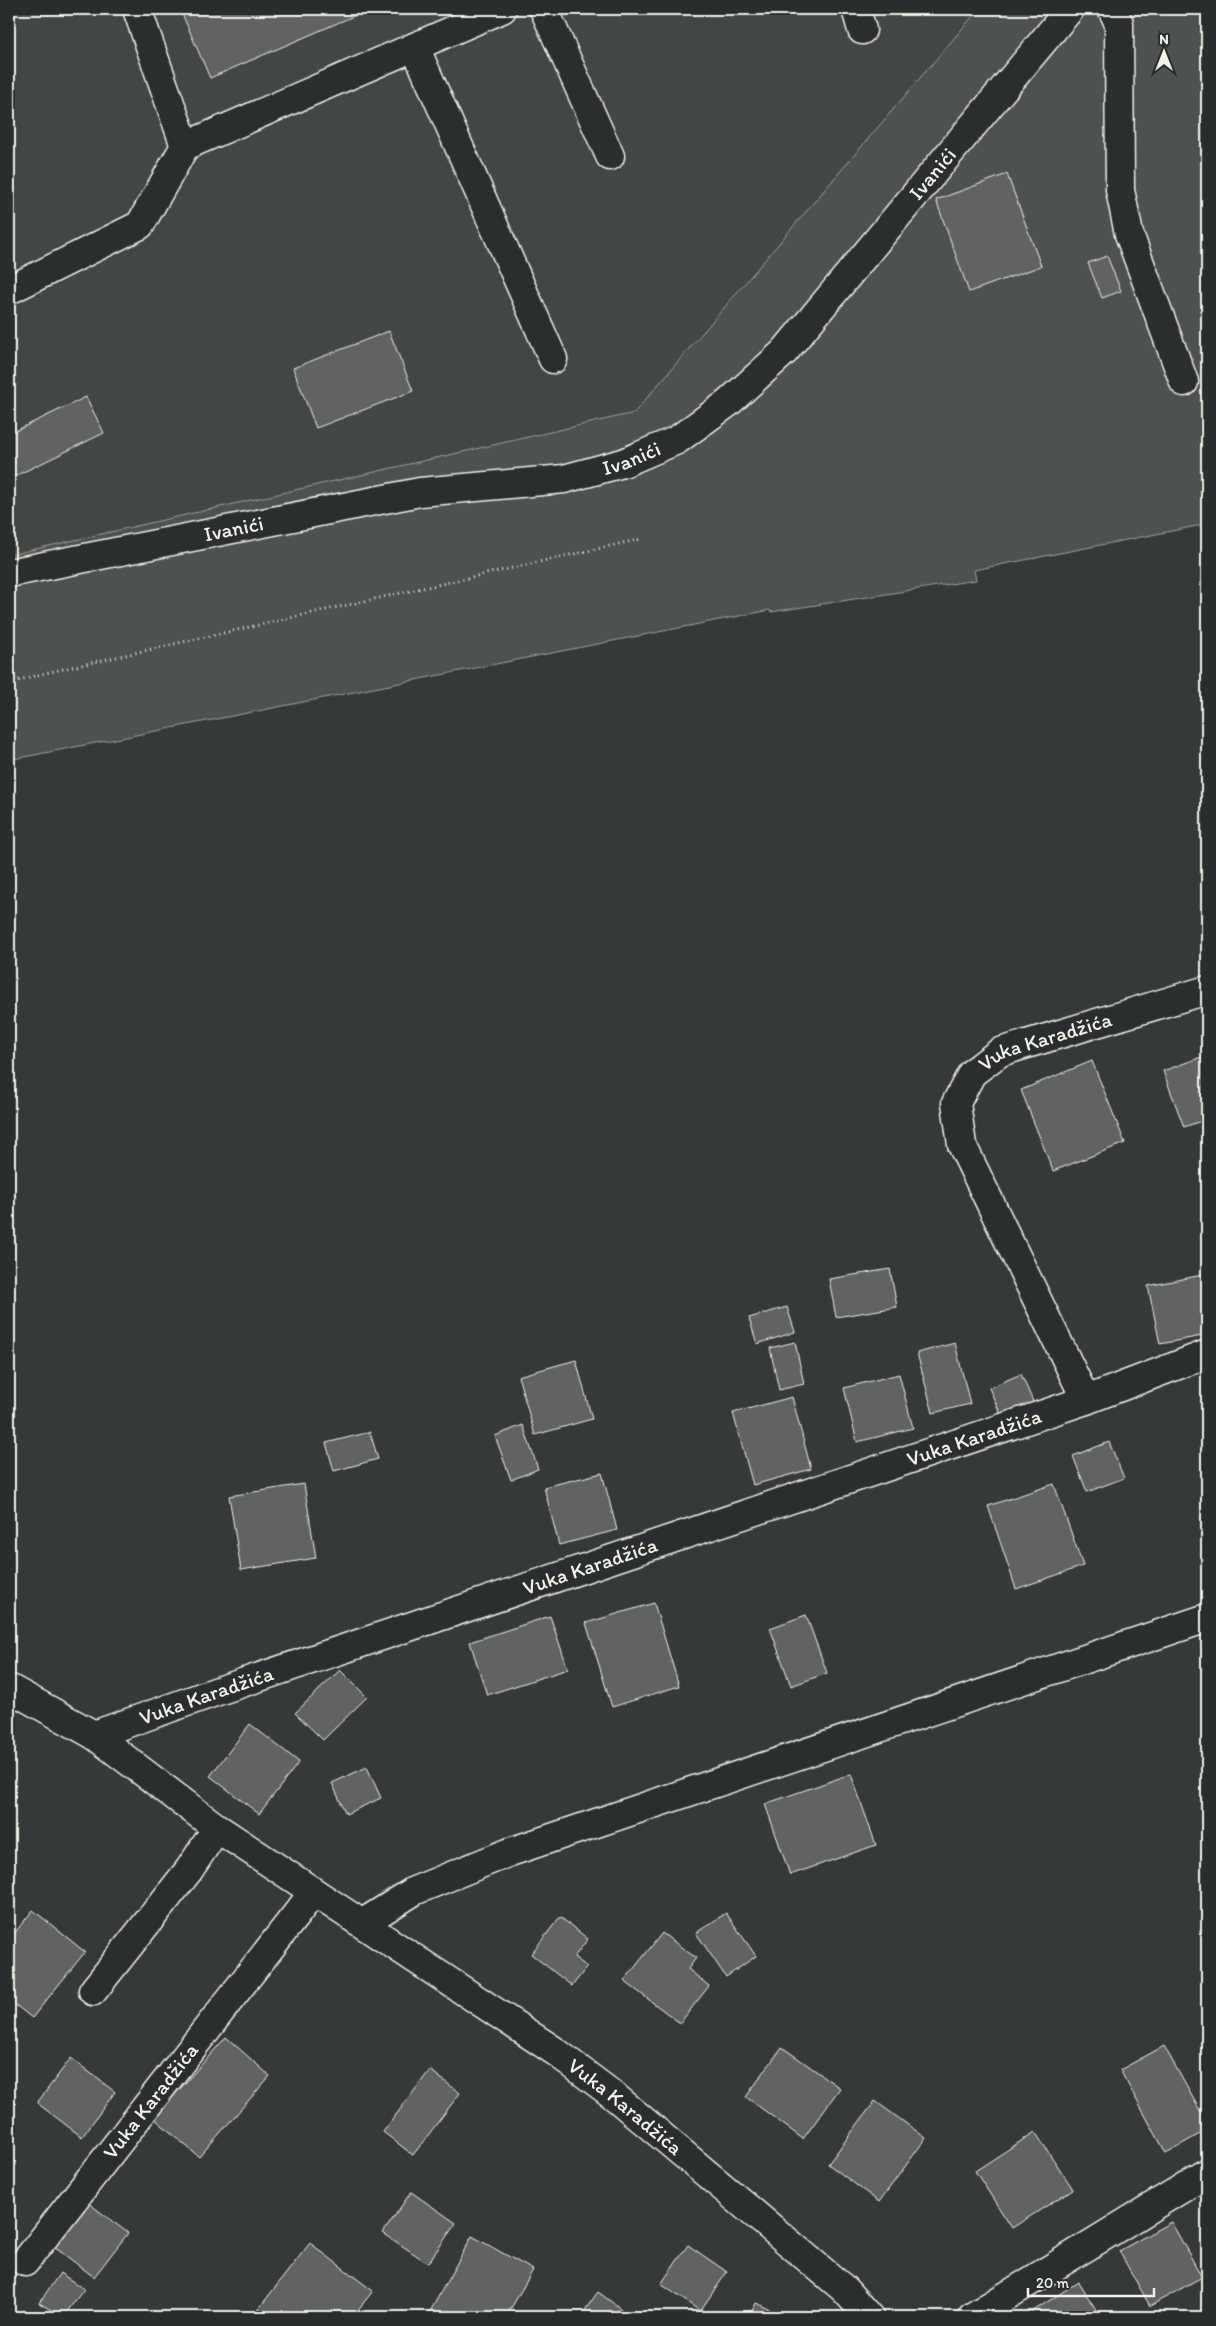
<svg xmlns="http://www.w3.org/2000/svg" width="1216" height="2326" font-family="Itim,sans-serif">
	<rect width="100%" height="100%" fill="#363939"/>
	<filter id="ink" filterUnits="userSpaceOnUse"><feTurbulence type="fractalNoise" baseFrequency=".02" numOctaves="2"/><feDisplacementMap in="SourceGraphic" scale="10" xChannelSelector="R" yChannelSelector="G"/><feConvolveMatrix kernelMatrix="1 2 1 2 8 2 1 2 1" color-interpolation-filters="sRGB"/></filter>
	<g filter="url(#ink)">
		<!-- built -->
		<path fill="#434645" d="M9,9H979L634,413L9,555Z"/>
		<!-- green -->
		<path fill="#4e514f" stroke="#a1a19c" d="M979,9H1207V524L974,570L976,580L771,612L770,610L9,760V555L634,413Z"/>
		<!-- building -->
		<path fill="#616362" stroke="#f4f1e8" d="M180,9H370L210,78Z
			M1007,174L1041,266L969,292L936,200Z
			M1107,256L1121,291L1102,298L1088,263Z
			M389,331L413,391L316,428L293,368Z
			M86,397L104,433L9,479V434Z
			M1207,1055V1119L1184,1127L1163,1071Z
			M1092,1061L1125,1143L1053,1171L1021,1090Z
			M890,1269L897,1307L836,1317L829,1279Z
			M1207,1274V1335L1160,1344L1148,1286Z
			M787,1307L795,1332L757,1344L749,1318Z
			M795,1342L804,1384L779,1390L770,1348Z
			M955,1343L970,1404L933,1413L917,1353Z
			M576,1360L592,1419L535,1435L518,1376Z
			M899,1374L913,1428L857,1442L844,1388Z
			M1021,1374L1034,1404L1002,1417L989,1388Z
			M792,1397L811,1469L753,1485L733,1413Z
			M523,1425L538,1469L511,1480L495,1436Z
			M370,1432L378,1459L334,1471L326,1443Z
			M1109,1442L1124,1478L1087,1492L1073,1456Z
			M602,1473L617,1530L559,1545L544,1487Z
			M304,1484L316,1558L241,1570L229,1496Z
			M1054,1484L1083,1566L1016,1589L988,1506Z
			M654,1603L679,1686L612,1707L586,1623Z
			M806,1615L827,1673L791,1686L770,1628Z
			M550,1616L568,1669L487,1695L470,1642Z
			M340,1670L367,1697L323,1740L295,1713Z
			M250,1724L299,1762L259,1814L210,1776Z
			M367,1767L381,1798L346,1814L332,1783Z
			M851,1774L876,1845L790,1875L765,1804Z
			M33,1910L85,1952L32,2018L9,2000V1940Z
			M726,1913L756,1956L726,1977L696,1933Z
			M560,1917L588,1939L574,1957L587,1967L572,1986L531,1954Z
			M662,1933L696,1958L688,1969L709,1986L680,2023L624,1981Z
			M226,2037L270,2076L199,2157L154,2118Z
			M1164,2046L1207,2123V2130L1166,2153L1120,2070Z
			M782,2047L840,2088L803,2139L746,2097Z
			M71,2058L115,2092L82,2137L37,2103Z
			M430,2070L460,2093L413,2155L383,2132Z
			M875,2101L926,2138L879,2202L828,2164Z
			M1035,2132L1073,2189L1012,2228L975,2171Z
			M411,2192L456,2223L428,2263L383,2233Z
			M83,2199L128,2233L94,2277L49,2243Z
			M1171,2222L1202,2277L1150,2306L1119,2251Z
			M472,2236L533,2270L506,2317H427Z
			M310,2243L373,2291L352,2317H252Z
			M688,2245L727,2272L700,2311L661,2284Z
			M60,2273L84,2289L63,2317L39,2303Z
			M1078,2282L1101,2317H1024Z
			M598,2292L632,2317H580Z
			M756,2303L786,2317H749Z"/>
		<g fill="none" stroke-linecap="round" stroke-linejoin="round">
			<defs>
				<g id="minor">
					<path d="M544,9L610,156"/>
					<path d="M856,9L862,30"/>
					<path d="M1112,9L1119,23L1120,190L1129,234L1184,382"/>
					<path d="M415,47L553,359"/>
					<path d="M185,146L502,9"/>
					<path d="M9,290L140,225L185,146L137,9"/>
					<path id="s1" d="M9,573L420,492L564,479L623,463L677,440L728,403L784,352L1070,9"/>
					<path id="s2" d="M1086,1400L962,1145L956,1103L972,1073L1000,1052L1207,990"/>
					<path id="s3" d="M9,1688L94,1735L217,1828L556,2052L613,2095L844,2289L869,2317"/>
					<path id="s4" d="M94,1735L215,1692L1086,1400L1207,1354"/>
					<path d="M363,1923L414,1891L510,1852L1207,1618"/>
					<path d="M93,1991L189,1870L217,1828"/>
					<path id="s5" d="M25,2262L313,1893"/>
					<path d="M972,2317L1207,2173"/>
				</g>
			</defs>
			<!-- minor casing -->
			<use href="#minor" stroke="#f4f1e8" stroke-width="31"/>
			<!-- path -->
			<path stroke="#f4f1e8" stroke-width="3" stroke-dasharray="1 4" stroke-linecap="butt" d="M9,683L41,674L641,539"/>
			<!-- minor -->
			<use href="#minor" stroke="#2a2d2e" stroke-width="28"/>
		</g>
	</g>
	<g text-anchor="middle" stroke-width="4.5" stroke-linejoin="round" paint-order="stroke">
		<!-- street labels -->
		<g font-size="21" fill="#f4f1e8" stroke="#2a2d2e">
			<text dy="7" stroke="none"><textPath href="#s1" startOffset="1054">Ivanići</textPath></text>
			<text dy="7" stroke="none"><textPath href="#s1" startOffset="634">Ivanići</textPath></text>
			<text dy="7" stroke="none"><textPath href="#s1" startOffset="229">Ivanići</textPath></text>
			<text dy="7" stroke="none"><textPath href="#s2" startOffset="441">Vuka Karadžića</textPath></text>
			<text dy="7" stroke="none"><textPath href="#s4" startOffset="929">Vuka Karadžića</textPath></text>
			<text dy="7" stroke="none"><textPath href="#s4" startOffset="524">Vuka Karadžića</textPath></text>
			<text dy="7" stroke="none"><textPath href="#s4" startOffset="119">Vuka Karadžića</textPath></text>
			<text dy="7" stroke="none"><textPath href="#s5" startOffset="204">Vuka Karadžića</textPath></text>
			<text dy="7" stroke="none"><textPath href="#s3" startOffset="746">Vuka Karadžića</textPath></text>
		</g>
	</g>
	<!-- margin -->
	<rect width="1216" height="2326" fill="none" stroke="#2a2d2e" stroke-width="30"/>
	<rect x="15" y="15" width="1186" height="2296" fill="none" stroke="#f4f1e8" stroke-width="2" filter="url(#ink)"/>
	<!-- north arrow -->
	<g transform="translate(1164 52)" stroke="#2a2d2e" stroke-width="4" paint-order="stroke">
	<path d="M0-4L9 19L0 12L-9 19Z" fill="#f4f1e8"/>
	<text y="-8" font-size="14" font-weight="bold" text-anchor="middle" fill="#f4f1e8">N</text>
	</g>
	<!-- scale -->
	<path d="M1028 2288v8h126v-8" fill="none" stroke="#f4f1e8" stroke-width="2.5"/>
	<text x="1036" y="2288" font-size="15" fill="#f4f1e8" stroke="#2a2d2e" stroke-width="4" paint-order="stroke">20 m</text>
</svg>
